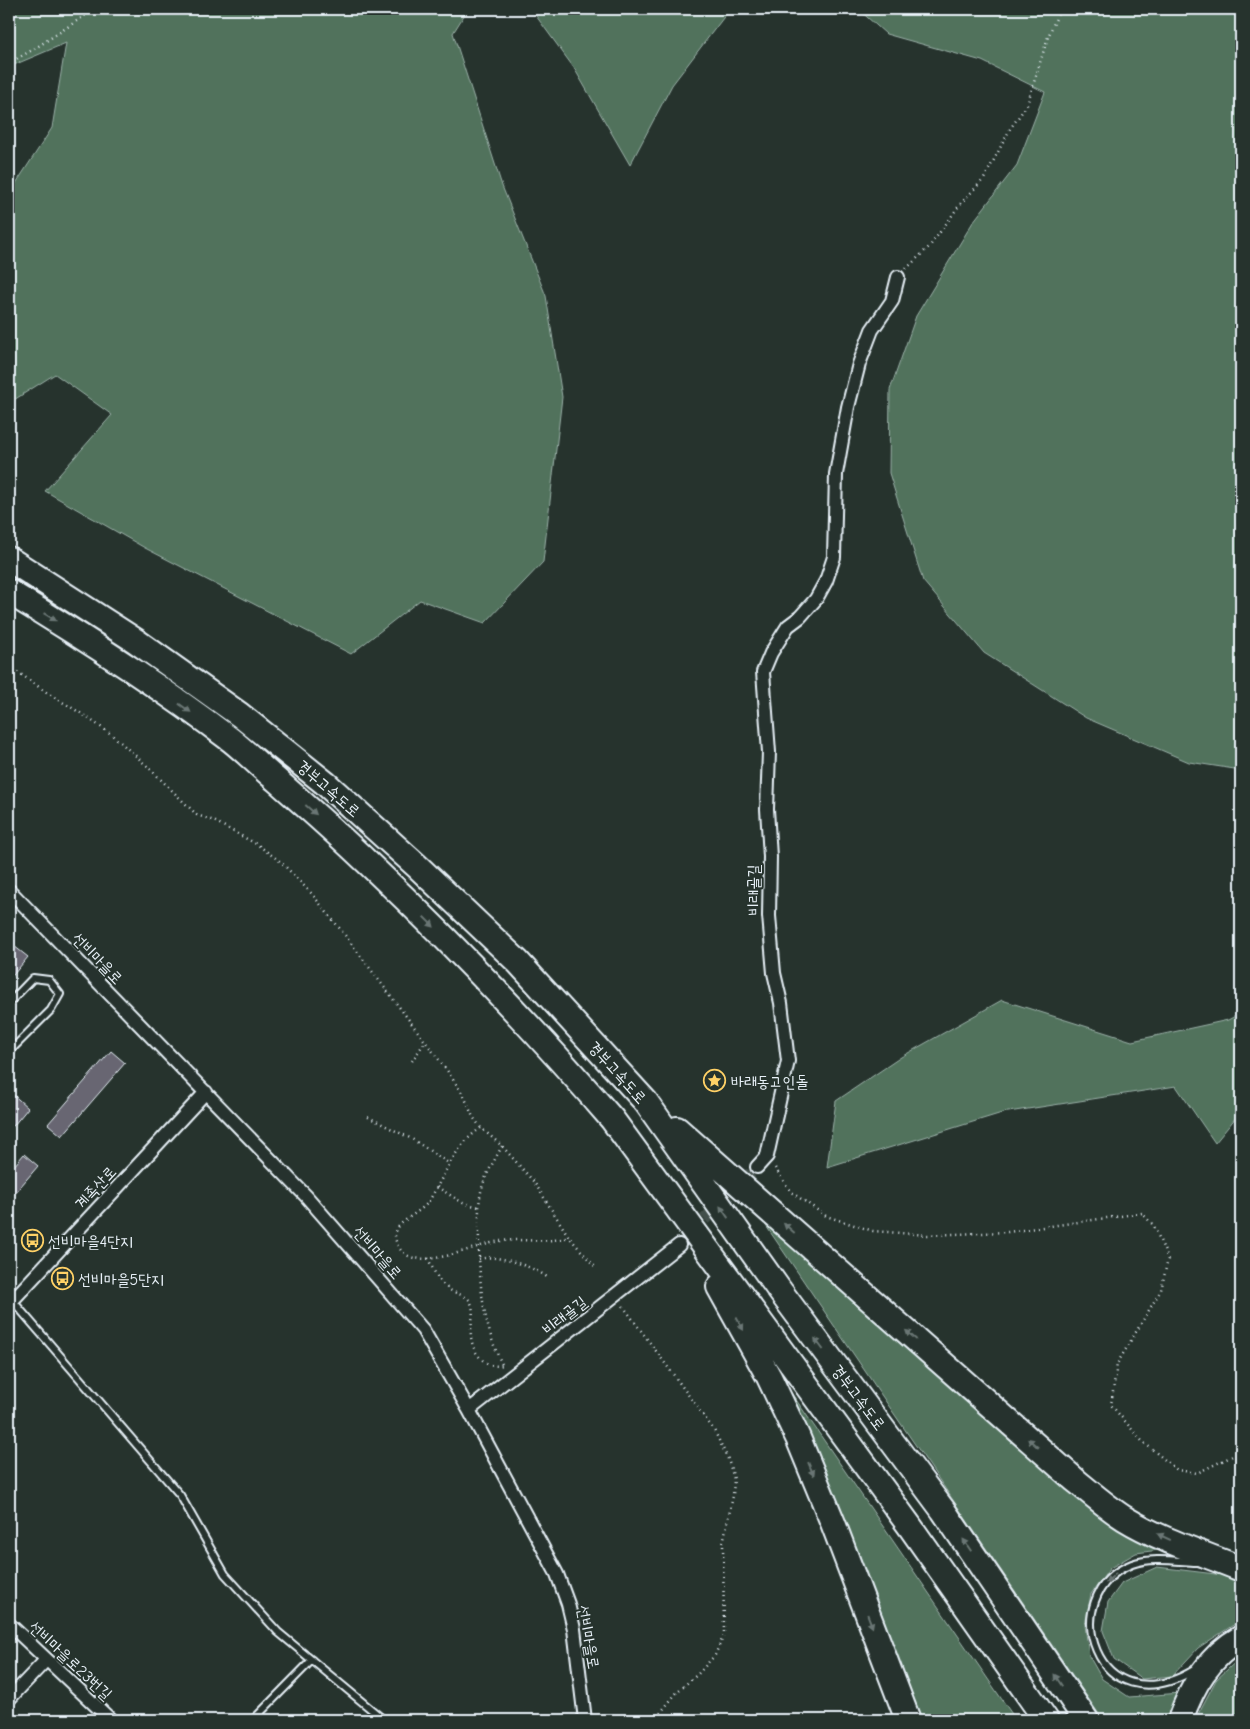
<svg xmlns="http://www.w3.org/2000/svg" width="1250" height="1729" font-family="'Comic Neue','Poor Story',sans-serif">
	<rect width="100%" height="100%" fill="#26332d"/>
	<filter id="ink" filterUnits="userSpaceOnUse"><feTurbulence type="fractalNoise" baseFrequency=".02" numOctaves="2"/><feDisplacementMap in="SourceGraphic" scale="10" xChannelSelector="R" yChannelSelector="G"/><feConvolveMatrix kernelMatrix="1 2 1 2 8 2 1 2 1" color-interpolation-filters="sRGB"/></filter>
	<g filter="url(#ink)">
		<!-- green -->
		<path fill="#51725c" stroke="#9cb2aa" d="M9,9H468L453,33L502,186L546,296L562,397L543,562L485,623L420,600L351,654L145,548L45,491L112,415L55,374L9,403V194L52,128L66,43L9,67Z
			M531,9H730L672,85L630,165L574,68Z
			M858,9H1241V770L1189,762L1086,718L984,653L923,581L889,473L890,390L916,316L973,222L1017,165L1045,92L982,61L886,34Z
			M1002,1000L1132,1041L1228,1020L1241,1013V1111L1215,1143L1176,1086L1002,1113L827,1167L836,1101L901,1057Z
			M767,1217L1095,1513L1159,1550L1136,1553L1110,1568L1091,1594L1085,1625L1089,1656L1102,1679L1129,1697L1181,1693L1167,1720H1103L762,1220Z
			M790,1391L1016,1720H920L829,1480Z
			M1157,1567L1232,1576L1241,1580V1620L1198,1648L1172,1676L1142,1679L1114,1659L1103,1631L1108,1602L1122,1583Z
			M1241,1657V1720H1195L1216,1680Z"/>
		<!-- building -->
		<path fill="#676672" stroke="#e8f1f8" d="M14,946L28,957L9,980V952Z
			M111,1051L125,1063L62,1136L48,1124Z
			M9,1091L28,1108L9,1131Z
			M24,1154L38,1166L9,1200V1172Z"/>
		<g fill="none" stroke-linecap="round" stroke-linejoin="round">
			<!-- minor-tunnel -->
			<path stroke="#43504b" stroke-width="12" stroke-dasharray="12 6" stroke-linecap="butt" d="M679,1245L757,1167"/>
			<defs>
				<path id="service" d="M9,1003L33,978L49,980L60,994L51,1010L9,1052
					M12,1300L180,1495L225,1574L278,1632L384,1720
					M1194,1670C1095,1729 1054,1594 1132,1564C1151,1557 1176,1561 1196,1562
					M253,1720L312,1660"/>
				<path id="minor" d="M9,890L306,1196L423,1330L469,1410L557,1574L568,1604L574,1629L585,1720
					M757,1167L767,1156L788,1061L781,1003L774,973L769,916L770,857L767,809L769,752L763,672L771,653L788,626L800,617L816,599L826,581L834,557L836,474L848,407L859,364L872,330L892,301L898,277
					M9,1304L206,1092
					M469,1410L679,1245
					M9,1624L111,1720
					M9,1699L46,1660"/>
				<path id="motorway" d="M9,559L136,641L240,715L325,783L417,866L518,962L646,1102L780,1291L943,1510L1086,1720
					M9,592C85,638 160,686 231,740C246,752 259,765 273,777C306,806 338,834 369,864C455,945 535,1030 612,1119L909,1525L1046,1720
					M677,1129L1075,1480C1091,1493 1107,1507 1124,1518C1160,1540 1202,1553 1241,1569
					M719,1287L769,1377L798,1438L833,1523L908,1720
					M1180,1720C1192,1686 1209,1656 1241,1638"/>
			</defs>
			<!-- service casing -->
			<use href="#service" stroke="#e8f1f8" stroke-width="10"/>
			<!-- minor casing -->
			<use href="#minor" stroke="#e8f1f8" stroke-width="16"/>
			<!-- motorway casing -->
			<use href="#motorway" stroke="#e8f1f8" stroke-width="28"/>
			<!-- path -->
			<path stroke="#e8f1f8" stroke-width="2.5" stroke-dasharray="1 4" stroke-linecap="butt" d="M9,65L18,58L34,49L95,9
				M906,269L930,246L961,203L984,179L1010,129L1027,105L1048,37L1060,9
				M9,666L49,694L79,712L111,734L146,765L197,815L214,821L258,845L281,862L312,894L341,930L446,1069L464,1096L473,1117L481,1128L502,1146L534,1182L569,1237L597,1269
				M412,1061L425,1042
				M368,1117L412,1139L450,1164
				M481,1128C455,1145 445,1175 429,1201C420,1214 397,1220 395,1235C395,1240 397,1245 400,1249C418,1274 476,1244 501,1241C524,1238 546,1244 569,1237
				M502,1146C495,1160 486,1173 482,1188C478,1202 479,1216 479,1230C478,1276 482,1325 503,1366
				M775,1168L791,1192L826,1216L873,1231L928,1235L1008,1232L1142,1213L1154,1226L1168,1259L1161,1290L1117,1364L1111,1405L1142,1441L1177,1470L1197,1473L1241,1452
				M437,1187L463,1203L479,1207
				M428,1258C433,1270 439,1283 450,1290C456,1294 466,1295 470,1301C476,1311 470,1325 471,1336C472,1352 485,1370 503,1365
				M479,1259C484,1258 490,1257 495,1258C509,1259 539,1269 549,1279
				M623,1306L714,1430L728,1459L734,1479L733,1496L723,1543L724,1635L715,1655L698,1674L679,1690L661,1712L658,1720"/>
			<!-- service -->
			<use href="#service" stroke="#26332d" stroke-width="6"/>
			<!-- minor -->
			<use href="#minor" stroke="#26332d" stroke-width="12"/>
			<!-- motorway -->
			<use href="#motorway" stroke="#26332d" stroke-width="24"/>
		</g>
		<!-- one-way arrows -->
		<defs><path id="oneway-solid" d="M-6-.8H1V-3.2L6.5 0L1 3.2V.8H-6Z" transform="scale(1.25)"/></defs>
		<g fill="#6a7674">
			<use href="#oneway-solid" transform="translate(50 617) rotate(31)"/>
			<use href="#oneway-solid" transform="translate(185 708) rotate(36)"/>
			<use href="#oneway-solid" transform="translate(311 810) rotate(41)"/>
			<use href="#oneway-solid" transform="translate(429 922) rotate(45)"/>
			<use href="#oneway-solid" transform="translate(724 1212) rotate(-125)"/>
			<use href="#oneway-solid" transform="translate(789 1228) rotate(-139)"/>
			<use href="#oneway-solid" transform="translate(740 1324) rotate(61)"/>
			<use href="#oneway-solid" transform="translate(911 1335) rotate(-139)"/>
			<use href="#oneway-solid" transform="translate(819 1344) rotate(-127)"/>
			<use href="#oneway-solid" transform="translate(1033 1443) rotate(-139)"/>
			<use href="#oneway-solid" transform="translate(811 1469) rotate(67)"/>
			<use href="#oneway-solid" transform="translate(1164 1537) rotate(-155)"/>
			<use href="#oneway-solid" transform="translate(967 1545) rotate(-124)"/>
			<use href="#oneway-solid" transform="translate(1111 1578) rotate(137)"/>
			<use href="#oneway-solid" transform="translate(870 1621) rotate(69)"/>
			<use href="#oneway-solid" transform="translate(1058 1680) rotate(-124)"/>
		</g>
	</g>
	<!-- icons -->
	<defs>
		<symbol id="sight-ring" viewBox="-11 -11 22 22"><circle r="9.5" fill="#26332d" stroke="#ffd166" stroke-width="1.5"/><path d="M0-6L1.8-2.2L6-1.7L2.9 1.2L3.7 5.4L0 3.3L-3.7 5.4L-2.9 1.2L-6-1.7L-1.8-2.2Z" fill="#ffd166"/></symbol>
		<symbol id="bus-ring" viewBox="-11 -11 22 22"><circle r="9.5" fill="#26332d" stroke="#ffd166" stroke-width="1.5"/><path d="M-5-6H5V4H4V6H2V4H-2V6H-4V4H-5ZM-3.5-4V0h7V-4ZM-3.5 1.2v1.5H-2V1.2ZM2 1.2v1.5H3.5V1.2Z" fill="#ffd166"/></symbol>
	</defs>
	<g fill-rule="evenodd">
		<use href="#sight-ring" x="702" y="1068" width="25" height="25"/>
		<use href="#bus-ring" x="20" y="1228" width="25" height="25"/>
		<use href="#bus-ring" x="50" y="1266" width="25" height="25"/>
	</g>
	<g text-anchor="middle" stroke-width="4" stroke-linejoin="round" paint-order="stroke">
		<!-- street labels -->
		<g font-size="16" fill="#e8f1f8" stroke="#26332d">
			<text transform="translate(329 788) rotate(41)" y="6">경부고속도로</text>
			<text transform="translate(753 890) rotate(-90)" y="6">비래골길</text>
			<text transform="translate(98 958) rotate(46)" y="6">선비마을로</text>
			<text transform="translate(618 1072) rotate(48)" y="6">경부고속도로</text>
			<text transform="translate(95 1187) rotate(-47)" y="6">계족산로</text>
			<text transform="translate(378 1252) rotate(49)" y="6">선비마을로</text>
			<text transform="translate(564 1315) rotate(-38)" y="6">비래골길</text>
			<text transform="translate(859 1397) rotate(53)" y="6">경부고속도로</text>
			<text transform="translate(589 1637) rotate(80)" y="6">선비마을로</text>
			<text transform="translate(71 1660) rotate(43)" y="6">선비마을로23번길</text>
		</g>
		<!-- poi labels -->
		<g font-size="16" fill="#e8f1f8" stroke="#26332d" text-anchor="start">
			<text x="731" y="1087">바래동고인돌</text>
			<text x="48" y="1247">선비마을4단지</text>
			<text x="78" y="1285">선비마을5단지</text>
		</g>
	</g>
	<!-- margin -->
	<rect width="1250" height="1729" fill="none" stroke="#26332d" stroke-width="30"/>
	<rect x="15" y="15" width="1220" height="1699" fill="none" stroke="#e8f1f8" stroke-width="2" filter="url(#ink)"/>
</svg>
